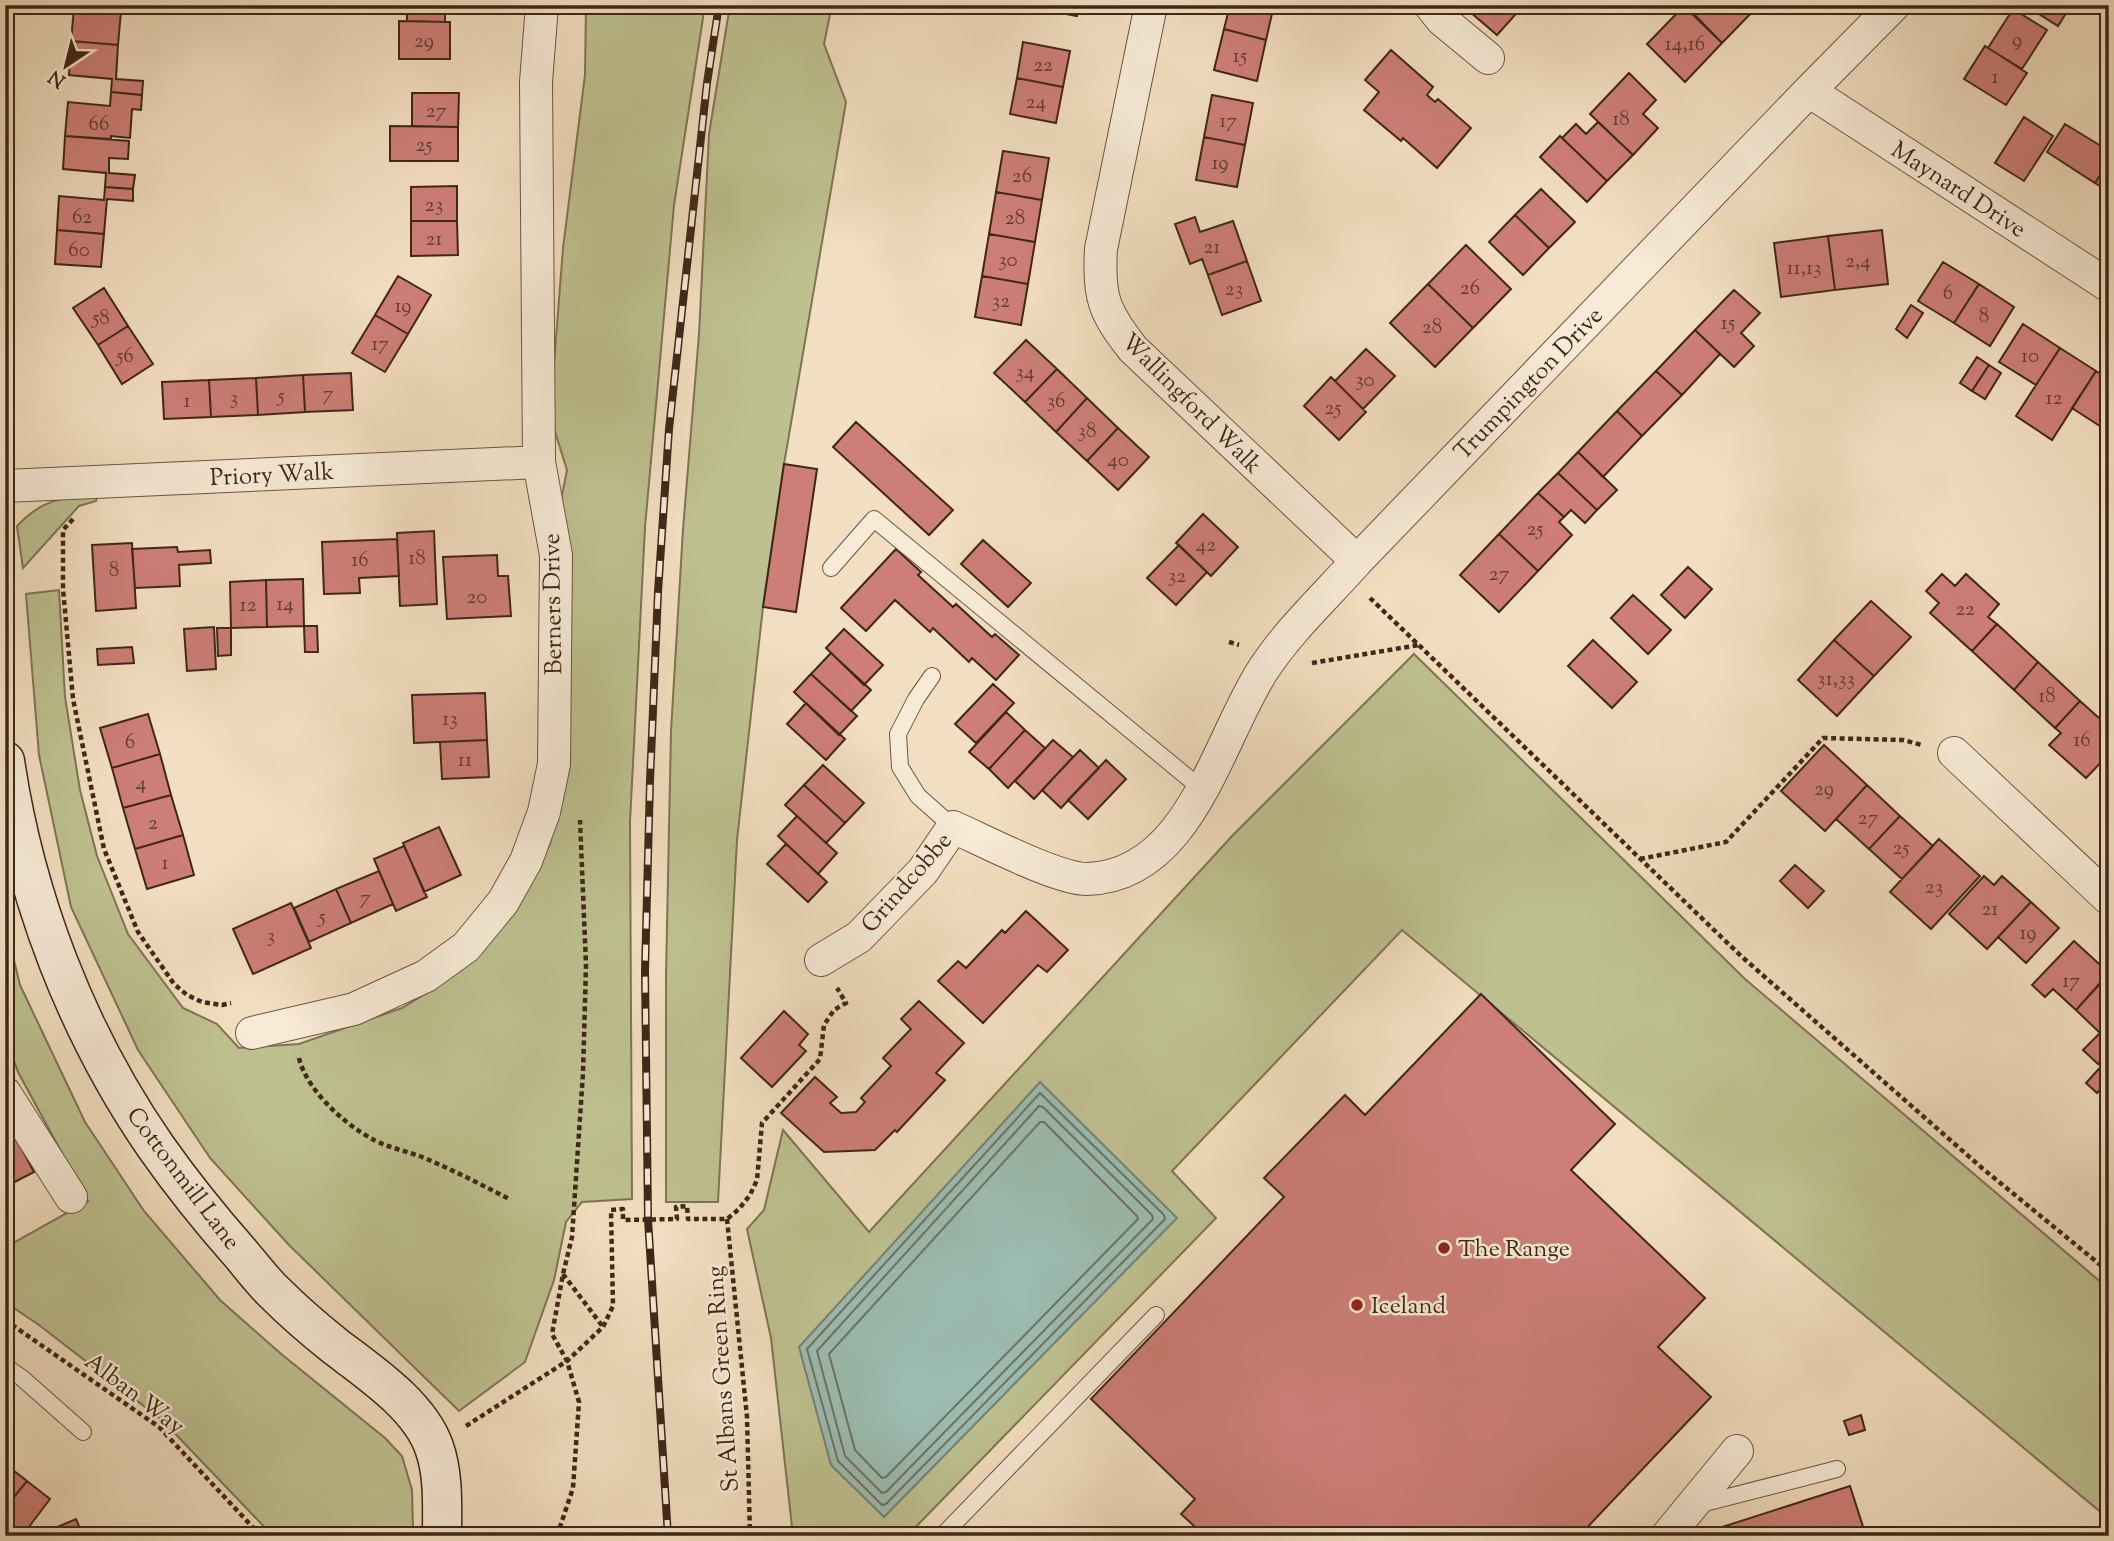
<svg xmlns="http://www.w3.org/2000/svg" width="2114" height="1541" font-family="'Sorts Mill Goudy',serif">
	<rect width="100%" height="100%" fill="#f2dec0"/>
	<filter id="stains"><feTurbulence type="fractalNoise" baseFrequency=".00286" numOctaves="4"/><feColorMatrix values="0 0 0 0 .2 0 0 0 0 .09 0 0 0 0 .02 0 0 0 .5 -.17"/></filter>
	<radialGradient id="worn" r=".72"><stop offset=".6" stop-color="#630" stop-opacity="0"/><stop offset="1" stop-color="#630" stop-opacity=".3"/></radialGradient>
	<!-- green -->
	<path fill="#bec090" stroke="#7e7454" stroke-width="2" d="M586,5H705L674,205L645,527L630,822L632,1199L582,1202L566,1222L554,1280L525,1362L459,1411L289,1245L210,1158L138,1050L71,907L39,755L26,594L59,590L65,697L80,790L97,856L128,934L183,1008L217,1024L239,1048L299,1044L402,1008L441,984L533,876L550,844L566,768L560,505L567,470L550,416L563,248L585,75Z
		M730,5H832L824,44L846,102L784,464L763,607L737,840L718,1202H666V976L671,731L683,529L699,334L709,134Z
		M97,496L96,501L79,506L23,568L17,526C44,498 60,498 97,496Z
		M1414,654L1745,979L2109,1289V1519L1402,930L1172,1171L1216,1218L907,1536H870L864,1531L859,1536H793L771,1338L747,1229L764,1210L783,1130L869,1232L1233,835Z
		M5,923L20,985L85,1122L144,1211L220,1300L280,1353L385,1438L402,1456L412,1490L413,1528L411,1536H273L163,1421L39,1325L5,1302V1238L13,1243L88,1201L18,1072L5,1036Z"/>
	<!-- water -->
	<path fill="#9bbcb0" stroke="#768073" stroke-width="2" d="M1040,1082L1177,1218L884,1517L831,1465L799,1347Z"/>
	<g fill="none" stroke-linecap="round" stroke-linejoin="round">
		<!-- shore -->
		<path stroke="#6d7264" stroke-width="2" d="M1040,1093L1164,1215L1165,1219L886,1504L882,1505L838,1461L807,1349Z
			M1039,1106L1043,1107L1152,1215L1153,1219L886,1492L882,1493L845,1456L817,1351Z
			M1040,1122H1044L1137,1216L1138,1219L886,1477L882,1478L855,1450L829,1354Z"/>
	</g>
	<!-- building -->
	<path fill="#cd7e77" stroke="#3f2717" stroke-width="2" d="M407,5H445V22L407,21Z
		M1029,5H1079L1077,16L1029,7Z
		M1230,5H1274L1266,40L1224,29Z
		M1462,5H1524L1497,35Z
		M1685,5H1759L1722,43Z
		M2025,5H2068L2070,7L2058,26Z
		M1684,6L1722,43L1685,82L1647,44Z
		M74,8L121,11L118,45L71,41Z
		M2013,9L2047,30L2022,69L1988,48Z
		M399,21L450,22V59H399Z
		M1224,29L1266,40L1257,81L1214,70Z
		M71,41L118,45L116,79L143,81L142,95L111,92L112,79L69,75Z
		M1023,42L1070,51L1063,87L1017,78Z
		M1985,46L2027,73L2006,105L1964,79Z
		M1391,50L1433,87L1427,95L1435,102L1438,99L1471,128L1437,168L1403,138L1401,141L1364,110L1379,92L1365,80Z
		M1629,73L1656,100L1643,114L1658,128L1633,155L1590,114Z
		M1017,78L1063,87L1056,123L1010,114Z
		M111,92L142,95L141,110L132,109L130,138L111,136V139L65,136L68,102L110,106Z
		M412,93H459L458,127L412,126Z
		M1212,95L1253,103L1245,145L1204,137Z
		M2024,117L2053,136L2024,181L1995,163Z
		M1598,122L1633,155L1607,181L1562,138L1576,124L1586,134Z
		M2065,124L2109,151V161L2095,183L2047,152Z
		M390,126L458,127V161H390Z
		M65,136L129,141L128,159L109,158V173L135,175L133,189L105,187L106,173L63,169Z
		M1560,136L1607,181L1587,202L1540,157Z
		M1204,137L1245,145L1237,187L1196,180Z
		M1003,151L1049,158L1042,200L996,192Z
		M2109,161V192L2095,183Z
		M457,186V221H411V187Z
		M105,187L133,189V201L107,199L104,234L57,230L59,196L104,200Z
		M1541,189L1575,222L1549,248L1515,215Z
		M996,192L1042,200L1035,242L989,234Z
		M1515,215L1549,248L1523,275L1489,242Z
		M1195,217L1200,232L1233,221L1247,261L1208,275L1202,259L1190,264L1175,224Z
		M411,221H457L458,255L411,256Z
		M57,230L104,234L101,267L55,264Z
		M1882,230L1888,284L1835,290L1828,236Z
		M989,234L1035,242L1028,284L982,276Z
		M1828,236L1835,290L1781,297L1774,243Z
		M1466,245L1511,289L1473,328L1428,284Z
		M1247,261L1261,301L1222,315L1208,275Z
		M1943,262L1979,284L1954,323L1918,301Z
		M398,276L431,295L408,334L375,315Z
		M982,276L1028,284L1021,325L975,317Z
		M1428,284L1473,328L1435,367L1390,323Z
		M1979,284L2014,307L1990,346L1954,323Z
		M104,288L128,326L98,345L73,308Z
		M1734,290L1760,313L1741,333L1754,346L1734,367L1695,330Z
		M1911,305L1923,313L1907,338L1896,329Z
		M375,315L408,334L385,372L352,353Z
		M2023,324L2060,348L2036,385L1999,362Z
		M128,326L153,364L122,384L98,345Z
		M1695,330L1720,354L1682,395L1656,371Z
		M1026,340L1057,369L1025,402L994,373Z
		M2060,348L2096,371L2052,440L2016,416Z
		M1366,349L1395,376L1363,409L1335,381Z
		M1977,357L1989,365L1972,391L1960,383Z
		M1989,365L2001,373L1985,399L1972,391Z
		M1057,369L1087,398L1056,432L1025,402Z
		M1656,371L1682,395L1642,436L1617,411Z
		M2096,371L2109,379V432L2072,408Z
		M351,373L353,410L305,412L303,375Z
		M303,375L305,412L258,415L256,378Z
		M1331,377L1366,412L1339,440L1304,406Z
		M256,378L258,415L211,417L209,380Z
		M209,380L211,417L164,419L162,382Z
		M1087,398L1118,428L1087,461L1056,432Z
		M1617,411L1642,436L1603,477L1578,452Z
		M856,422L953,510L929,535L833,447Z
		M1118,428L1149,457L1118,490L1087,461Z
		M1578,452L1617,490L1597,510L1558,473Z
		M784,464L817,469L796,612L763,607Z
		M1558,473L1597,510L1585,523L1571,510L1564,517L1538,493Z
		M1538,493L1564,517L1559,522L1572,535L1538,571L1499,534Z
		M1203,514L1238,547L1211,576L1176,543Z
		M434,531L437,604L400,606L397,533Z
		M1499,534L1538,571L1499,612L1460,575Z
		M397,539L399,576L359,578L360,593L324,594L322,542Z
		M983,540L1031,583L1008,607L961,564Z
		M132,543L136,608L96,611L92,545Z
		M1179,545L1207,572L1176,605L1147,578Z
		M177,547L178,552L210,550L211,563L179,565L180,586L135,588L132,549Z
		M896,549L921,572L918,575L953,607L956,604L992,637L995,634L1019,655L996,680L972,658L969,662L933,628L930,632L895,600L866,631L841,608Z
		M497,555L498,576H508L511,616L447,619L443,557Z
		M1688,567L1712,589L1685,618L1661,595Z
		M1942,574L1955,586L1966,574L1999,604L1988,617L1997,624L1972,651L1930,613L1939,603L1926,591Z
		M303,579L304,626L267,627L266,580Z
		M266,580L267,627L231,628L230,582Z
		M1633,595L1671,630L1648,654L1611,618Z
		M1871,601L1911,637L1874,676L1834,640Z
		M1997,624L2038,662L2014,690L1972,651Z
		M304,626H317L318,652H305Z
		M214,627L216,669L187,671L184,629Z
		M217,628H231V655L218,656Z
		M844,629L883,665L864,685L826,648Z
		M1593,640L1637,682L1612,708L1568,666Z
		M1834,640L1874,676L1837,716L1798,680Z
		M132,647L134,663L98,665L97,649Z
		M831,653L871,690L851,711L811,674Z
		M2038,662L2080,701L2055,728L2014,690Z
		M811,674L857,716L839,735L794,692Z
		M993,684L1014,703L976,743L955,724Z
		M485,693L487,740L414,743L412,695Z
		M2080,701L2109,727V754L2086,778L2049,745L2061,733L2055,728Z
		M806,703L845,739L826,760L787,724Z
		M1006,712L1025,730L989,769L969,752Z
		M148,714L160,754L112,768L100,728Z
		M1025,730L1045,748L1008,788L989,769Z
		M487,740L489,777L442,779L440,742Z
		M1053,740L1073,757L1034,799L1015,781Z
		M1824,745L1867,785L1825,831L1781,791Z
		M1080,750L1099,768L1061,808L1042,790Z
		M160,754L171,795L123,808L112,768Z
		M1106,760L1126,779L1088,819L1068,800Z
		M823,765L864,803L845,823L804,785Z
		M804,785L845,823L826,843L785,805Z
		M1867,785L1900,816L1869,849L1836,819Z
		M171,795L183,835L135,849L123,808Z
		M797,816L837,853L818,874L778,836Z
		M1900,816L1933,846L1902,879L1869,849Z
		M439,827L461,875L424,892L403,843Z
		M183,835L194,875L147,889L135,849Z
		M1939,839L1980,876L1931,929L1890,892Z
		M786,844L827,882L808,902L767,864Z
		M404,846L427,897L396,911L374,859Z
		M1795,865L1824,891L1808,908L1780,881Z
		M379,871L393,904L351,923L336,889Z
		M1984,876L1994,885L2002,876L2031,902L1987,949L1949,914Z
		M336,889L351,923L309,942L294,908Z
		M2031,902L2059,928L2026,963L1998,937Z
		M291,903L311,948L253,974L233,929Z
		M1026,911L1068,950L1047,972L1038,965L983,1023L938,981L958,961L966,968L1002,930L1005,933Z
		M2074,941L2109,973L2076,1010L2053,989L2045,997L2032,985Z
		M2109,974V1052L2098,1064L2083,1050L2100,1033L2076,1010Z
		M1481,994L1615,1124L1571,1170L1705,1298L1658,1347L1711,1397L1579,1536H1205L1181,1514L1195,1499L1091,1399L1284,1197L1264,1178L1345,1095L1365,1115Z
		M919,1001L964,1043L936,1073L945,1080L897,1132L895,1130L875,1150L824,1152L781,1113L815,1077L837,1097L830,1103L841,1113L856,1112L865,1102L861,1098L891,1066L883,1058L911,1029L901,1019Z
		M784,1011L808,1034L799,1045L806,1051L772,1087L741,1058Z
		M2107,1060L2109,1062V1080L2097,1093L2086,1083Z
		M15,1136L34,1172L5,1187V1141Z
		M1861,1415L1865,1430L1849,1435L1844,1421Z
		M5,1464L27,1481L5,1508Z
		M27,1481L50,1499L22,1536H5V1508Z
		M1850,1486L1866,1536H1718L1716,1529Z
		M76,1519L83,1536H36Z"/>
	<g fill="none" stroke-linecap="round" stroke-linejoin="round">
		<defs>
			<path id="lane" d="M831,568L874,519L1203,790
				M932,676L916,699L898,734L900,767L918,796L953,827
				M5,1366L22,1378L83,1432
				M1697,1505L1837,1469
				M942,1536L1156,1315"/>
			<path id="street" d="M1151,5L1101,249C1098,297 1104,312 1133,349L1357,561
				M1430,5L1442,20L1488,58
				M1809,91L2109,286
				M5,486L539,462
				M1954,753L2109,899
				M821,960L859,937L923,871L953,827C983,840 1057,879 1087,879C1190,876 1217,741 1263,670C1289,630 1325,597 1357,561L1809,91L1894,5
				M252,1033L354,1009L426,976L466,947L503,902L526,861L544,812L554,764L556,555L539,462L536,82L542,5
				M5,1093L71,1197
				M1667,1536L1737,1451"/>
			<path id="secondary" d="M5,761C25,897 77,1033 156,1147C182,1184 211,1220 241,1254C252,1267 263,1282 276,1294C294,1312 315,1330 335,1346C369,1372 419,1405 434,1447C444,1475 442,1506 442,1536"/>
		</defs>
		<!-- lane casing -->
		<use href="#lane" stroke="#6c5541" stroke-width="18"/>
		<!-- street casing -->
		<use href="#street" stroke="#6c5541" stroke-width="34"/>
		<!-- secondary casing -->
		<use href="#secondary" stroke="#3f2717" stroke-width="41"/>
		<!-- path -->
		<path stroke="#3f2717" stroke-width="4.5" stroke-dasharray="5 3.5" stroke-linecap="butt" d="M73,519L63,530V589L73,699L104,849L138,932L174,984L187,995L202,1002L222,1005L231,1003
			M1370,598L1741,956L1982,1168L2109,1272
			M1229,642L1239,645
			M1312,663L1419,645
			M1640,859L1726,842L1823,738L1903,740L1922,745
			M299,1058C307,1093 355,1135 388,1146C402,1151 416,1154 429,1160C457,1172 484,1186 511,1200
			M727,1219L747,1417L750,1536
			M563,1274L603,1327
			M5,1320L159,1427L261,1536
			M466,1426L567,1361L603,1327L613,1306L611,1210L623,1209V1220L677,1219L676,1207L687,1206L688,1219H727L739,1209L750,1195L757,1180L762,1123L820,1059L824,1025L834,1010L846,1003L837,988
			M557,1536L573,1488L579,1402L567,1361L552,1334L563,1274L572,1237L583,1073L586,965L580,820"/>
		<!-- lane -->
		<use href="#lane" stroke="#f7ead6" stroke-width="16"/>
		<!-- street -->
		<use href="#street" stroke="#f7ead6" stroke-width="32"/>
		<!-- secondary -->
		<use href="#secondary" stroke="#f7ead6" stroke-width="38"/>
		<defs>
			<path id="rail" d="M668,1536L648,1219L645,971L650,781L658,592L669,429L707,83L719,5"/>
		</defs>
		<!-- rail casing -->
		<use href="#rail" stroke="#3f2717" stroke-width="8"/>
		<!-- rail -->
		<use href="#rail" stroke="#f7ead6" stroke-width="5" stroke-dasharray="16" stroke-linecap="butt"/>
	</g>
	<!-- markers -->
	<g fill="#8f2418" stroke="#f7ead6" stroke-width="2.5">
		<circle cx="1444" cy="1248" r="7"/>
		<circle cx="1357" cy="1305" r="7"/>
	</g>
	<g text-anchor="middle" stroke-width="5" stroke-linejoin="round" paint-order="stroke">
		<!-- number labels -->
		<g font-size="21" fill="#623d2f">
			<text x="2017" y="46">9</text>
			<text x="424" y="47">29</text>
			<text x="1685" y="50">14,16</text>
			<text x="1240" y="62">15</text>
			<text x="1043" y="71">22</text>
			<text x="1995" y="83">1</text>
			<text x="1036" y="108">24</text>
			<text x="436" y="117">27</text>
			<text x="1621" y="125">18</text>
			<text x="1228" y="127">17</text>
			<text x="99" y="130">66</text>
			<text x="424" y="151">25</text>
			<text x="1220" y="169">19</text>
			<text x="1022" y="182">26</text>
			<text x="434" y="211">23</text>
			<text x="82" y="223">62</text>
			<text x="1015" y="224">28</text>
			<text x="434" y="245">21</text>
			<text x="1212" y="253">21</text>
			<text x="79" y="256">60</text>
			<text x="1008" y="266">30</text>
			<text x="1858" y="267">2,4</text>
			<text x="1804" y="274">11,13</text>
			<text x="1470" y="294">26</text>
			<text x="1234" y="295">23</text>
			<text x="1948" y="299">6</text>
			<text x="1001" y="307">32</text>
			<text x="403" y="312">19</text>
			<text x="1984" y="322">8</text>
			<text x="101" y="324">58</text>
			<text x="1728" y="329">15</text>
			<text x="1432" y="333">28</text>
			<text x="380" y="350">17</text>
			<text x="125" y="362">56</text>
			<text x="2030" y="362">10</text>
			<text x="1025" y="378">34</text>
			<text x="1365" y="386">30</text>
			<text x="328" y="400">7</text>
			<text x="281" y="402">5</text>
			<text x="234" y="404">3</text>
			<text x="2054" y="404">12</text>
			<text x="187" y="407">1</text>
			<text x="1056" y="407">36</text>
			<text x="1333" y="414">25</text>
			<text x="1087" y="437">38</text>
			<text x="1118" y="466">40</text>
			<text x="1535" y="535">25</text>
			<text x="1206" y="551">42</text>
			<text x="417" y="564">18</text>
			<text x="360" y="566">16</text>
			<text x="114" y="576">8</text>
			<text x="1499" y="580">27</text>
			<text x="1177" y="582">32</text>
			<text x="477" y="603">20</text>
			<text x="285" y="610">14</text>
			<text x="248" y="611">12</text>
			<text x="1965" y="615">22</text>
			<text x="1836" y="685">31,33</text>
			<text x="2047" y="702">18</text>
			<text x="450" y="725">13</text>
			<text x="2082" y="746">16</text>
			<text x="130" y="748">6</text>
			<text x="465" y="766">11</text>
			<text x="141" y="789">4</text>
			<text x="1824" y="795">29</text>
			<text x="1868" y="824">27</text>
			<text x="153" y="829">2</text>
			<text x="1901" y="854">25</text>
			<text x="165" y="869">1</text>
			<text x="1934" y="893">23</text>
			<text x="365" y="904">7</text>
			<text x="1990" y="915">21</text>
			<text x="322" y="923">5</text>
			<text x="2028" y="939">19</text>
			<text x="271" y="942">3</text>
			<text x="2071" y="987">17</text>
		</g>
		<!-- street labels -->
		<g font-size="24" fill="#3f2717" stroke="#f7ead6">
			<text transform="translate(1959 189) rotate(33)" y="8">Maynard Drive</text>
			<text transform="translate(1528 383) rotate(-46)" y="8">Trumpington Drive</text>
			<text transform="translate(1192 403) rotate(45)" y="8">Wallingford Walk</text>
			<text transform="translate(272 474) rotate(-3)" y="8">Priory Walk</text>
			<text transform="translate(552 604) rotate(-91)" y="8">Berners Drive</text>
			<text transform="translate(906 882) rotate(-49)" y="8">Grindcobbe</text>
			<text transform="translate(184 1178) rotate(53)" y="8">Cottonmill Lane</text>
			<text transform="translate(722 1379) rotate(-94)" y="8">St Albans Green Ring</text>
			<text transform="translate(135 1393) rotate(37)" y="8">Alban Way</text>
		</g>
		<!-- poi labels -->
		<g font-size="24" fill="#3f2717" stroke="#f7ead6" text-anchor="start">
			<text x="1458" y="1256">The Range</text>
			<text x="1371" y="1313">Iceland</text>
		</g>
	</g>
	<!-- margin -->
	<rect width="2114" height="1541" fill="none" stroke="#f2dec0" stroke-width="28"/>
	<rect x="7" y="7" width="2100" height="1527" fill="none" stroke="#3f2717" stroke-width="3.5"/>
	<rect x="14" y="14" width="2086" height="1513" fill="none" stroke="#3f2717" stroke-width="2"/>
	<!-- north arrow -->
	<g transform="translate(66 66) rotate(215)" stroke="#f7ead6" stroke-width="5" paint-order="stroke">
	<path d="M0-5L12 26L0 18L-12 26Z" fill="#3f2717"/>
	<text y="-10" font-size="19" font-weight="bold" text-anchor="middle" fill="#3f2717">N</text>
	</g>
	<rect width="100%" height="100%" filter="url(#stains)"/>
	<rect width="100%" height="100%" fill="url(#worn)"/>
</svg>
